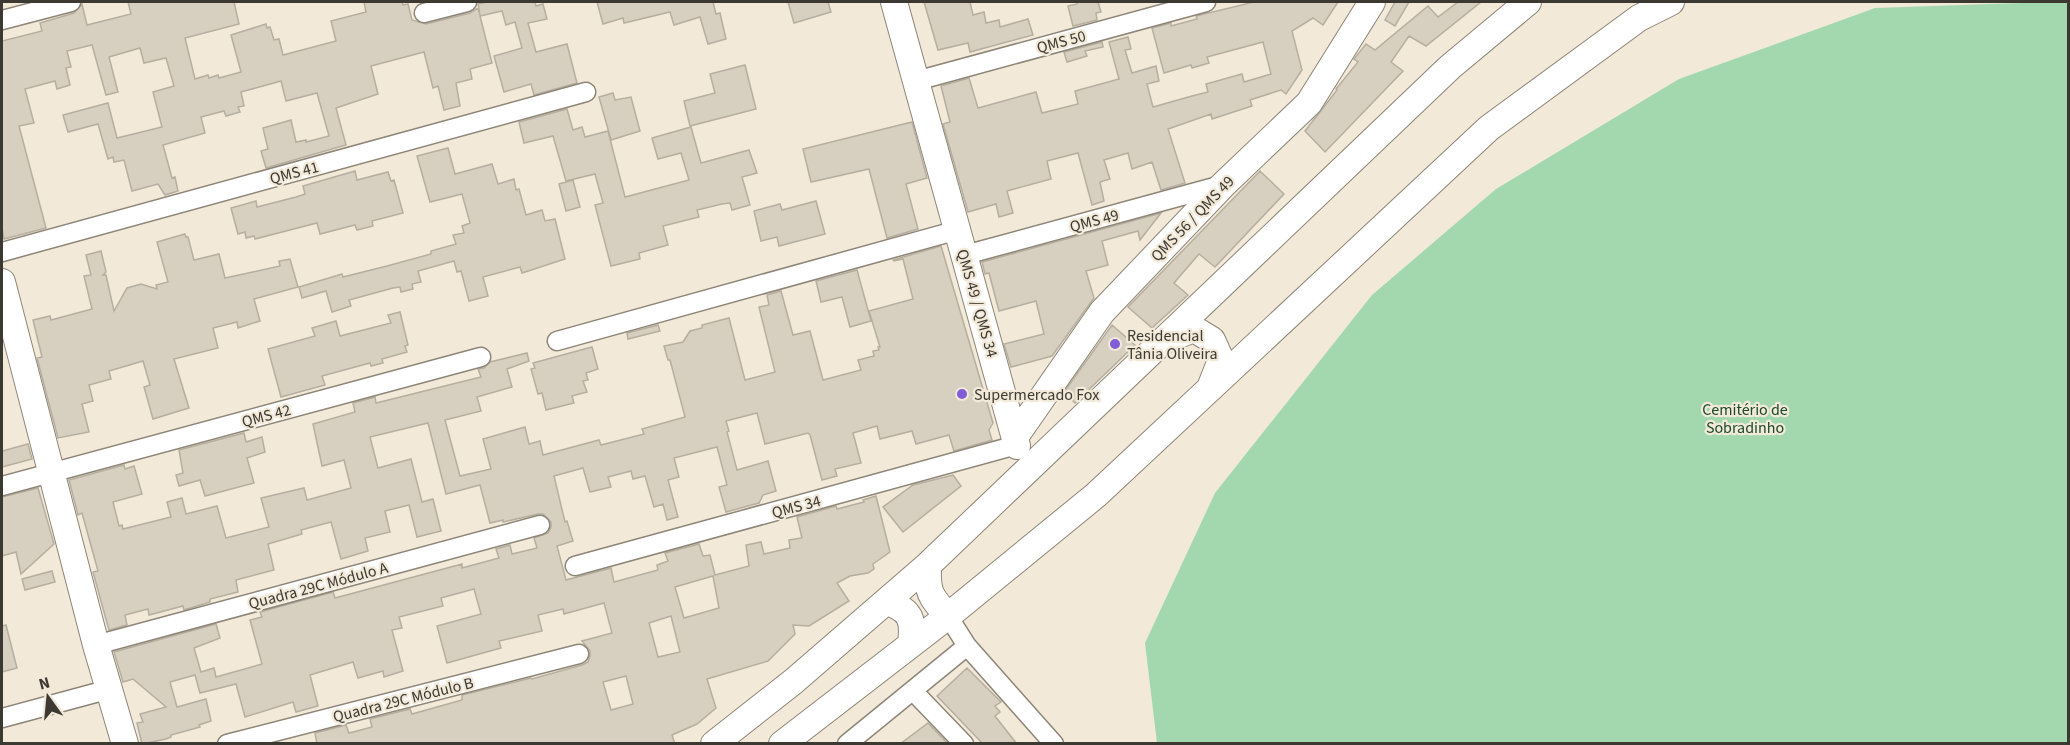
<svg xmlns="http://www.w3.org/2000/svg" width="2070" height="745" font-family="'Source Sans 3',sans-serif">
	<rect width="100%" height="100%" fill="#f2e9d9"/>
	<!-- green -->
	<path fill="#a3d8af" d="M2049,2L2068,3V743H1157L1145,643L1215,493L1372,295L1496,189L1679,79L1875,8Z"/>
	<!-- building -->
	<path fill="#d7cfc0" stroke="#b6ae9f" stroke-width="1.5" fill-rule="evenodd" d="M128,2H234L239,24L185,38L195,79L208,75L209,78L218,75L219,78L241,72L231,35L266,24L267,28L270,27L274,40L279,39L283,55L336,41L331,21L366,12L364,2H402L403,5L408,4L412,20L426,24L470,13L478,8L480,15L478,4L487,2H535L536,6L543,4L547,19L528,23L536,52L567,44L577,83L534,95L531,84L504,92L494,56L522,48L515,22L506,25L502,11L480,16L492,63L470,69L472,79L456,83L460,106L444,110L438,86L433,88L424,52L371,66L378,94L336,108L346,145L266,168L261,151L268,149L263,128L291,120L296,142L306,140V142L329,136L317,93L286,101L281,81L241,92L244,106L238,107L240,112L226,116L224,111L201,117L205,133L163,145L172,178L175,177L178,191L165,195L158,184L132,191L124,160L114,162L113,157L108,159L98,124L68,132L63,115L108,103L117,138L162,127L153,92L174,86L166,58L144,63L140,48L109,57L118,92L106,95L92,45L67,51L71,67L66,68L70,85L57,89L55,81L25,89L34,123L19,126L46,228L4,239L2,228V41L42,31L40,23L74,13L82,4L87,25L131,14Z
		M597,2H713L716,14L720,13L726,39L708,44L700,17L674,25L670,12L624,23L623,18L603,24Z
		M788,2H828L831,12L794,23Z
		M924,2H970L973,15L984,12L986,23L999,20L1000,27L1028,19L1033,35L970,52L968,43L938,50Z
		M1077,2H1098L1101,12L1096,13L1097,20L1073,26L1068,6L1077,4Z
		M1254,2H1338L1323,25L1313,18L1292,31L1302,70L1286,94L1281,90L1250,100L1252,106L1212,119L1211,114L1168,129L1185,183L1161,190L1152,162L1132,169L1128,153L1104,160L1110,179L1100,182L1104,201L1092,205L1078,153L1047,161L1051,179L1007,191L1013,213L999,217L996,204L968,212L943,124L950,122L941,86L969,78L978,108L1036,92L1042,113L1078,104L1075,91L1119,79L1109,42L1128,37L1131,49L1125,50L1132,73L1156,66L1159,81L1147,84L1153,107L1192,96L1208,92L1206,84L1242,74L1244,82L1271,74L1263,42L1207,57L1209,63L1192,68L1191,65L1164,73L1152,28L1171,23V26L1197,19L1196,16Z
		M1395,2H1409L1395,26L1385,20Z
		M1458,2H1481L1426,46L1409,36L1391,62L1403,71L1325,152L1305,131L1337,90L1336,89L1358,62L1354,59L1366,44L1375,50L1428,6L1438,17Z
		M1102,42L1103,47L1085,51L1087,56L1067,62L1064,52Z
		M745,65L756,109L690,126L684,101L715,93L710,74Z
		M613,93L615,100L631,97L640,131L611,140L599,97Z
		M567,109L573,130L582,127L585,137L608,131L625,197L689,180L681,153L658,159L652,138L691,127L701,163L749,150L757,173L742,177L750,205L732,210L730,203L722,204L697,210L699,217L663,226L668,245L639,253L640,259L611,266L595,205L603,203L595,174L566,181L553,136L524,143L519,122Z
		M912,122L927,178L906,184L918,229L887,238L869,169L811,182L803,149Z
		M448,148L455,174L492,164L498,184L514,179L516,190L519,189L526,215L542,210L545,221L555,219L565,259L522,273L520,267L483,277L488,296L469,301L461,271L457,272L454,261L418,271L421,282L412,284L413,289L401,292L400,287L393,288L349,300L351,306L332,312L326,291L302,298L299,287L342,274L343,277L387,266L431,254V251L456,244L453,235L464,233L462,226L470,223L462,194L430,202L417,156Z
		M355,171L357,180L388,172L391,181L394,180L403,213L372,221L373,226L357,230L355,225L320,234L317,223L255,239L254,236L246,238L245,232L238,234L231,208L256,201L257,207L296,197L305,194L303,186Z
		M1260,171L1284,194L1215,267L1199,254L1174,283L1188,295L1152,328L1128,307Z
		M573,180L580,207L566,211L559,184Z
		M816,201L825,234L779,246L777,237L761,241L754,211L780,204L782,210Z
		M1161,213L1140,240L1138,231L1102,241L1108,265L1086,271L1094,298L1052,356L1011,367L1004,344L1044,334L1036,301L999,311L989,273L985,274L982,262Z
		M185,234L186,237H188L194,260L219,254L225,278L280,266L279,261L290,259L298,287L254,299L260,321L238,328L237,322L213,328L218,348L174,359L189,408L153,419L144,387L150,385L143,361L109,371L111,379L89,385L93,401L82,404L89,432L58,438L37,358L42,357L33,320L50,316L51,320L92,309L84,276L91,275L86,255L101,251L106,272L103,275H106L114,311L127,288L141,284L157,289L156,285L168,282L157,242Z
		M941,246L993,423L989,430L992,440L954,451L949,435L916,444L912,431L880,439L877,426L853,433L861,463L835,469L837,476L822,480L810,435L808,433L765,444L757,413L726,421L729,431L727,432L737,470L768,461L776,491L763,495L759,503L726,512L719,487L727,485L717,447L674,458L679,477L668,480L678,517L667,520L663,504L654,507L645,476L633,479L631,471L608,477L611,487L590,492L583,468L554,476L565,522L567,521L573,541L557,546L566,580L611,568L614,582L658,570L657,565L668,561L665,553L699,544L703,556L710,555L715,575L749,566L746,545L761,542L764,554L790,548L789,540L802,538L797,517L836,506L837,509L864,502L863,500L876,496L890,552L873,564L874,569L868,573L850,576L837,583L849,601L809,626L793,625L795,634L768,661L707,679L716,708L697,724L672,735L675,744H317L315,733L346,725L349,733L372,727L370,719L410,709L412,714L462,700V695L531,678L532,679L582,665L588,662L590,656V651L582,641L612,633L604,603L564,614L563,609L538,615L542,631L499,641L501,648L447,663L437,626L481,614L474,589L441,598L443,606L399,617L402,628L392,630L403,671L384,677L383,671L358,678L353,662L310,675L318,706L296,712L293,702L245,717L236,684L200,693L195,675L170,682L177,707L206,699L211,721L199,725L200,727L171,735V737L166,739L142,744L137,723L143,722L140,714L166,707L133,679L123,682L114,652L216,624L220,638L194,648L201,672L214,668L216,677L262,664L250,620L262,617L260,612L333,592L335,598L462,564V568L499,558L496,549L510,545L512,554L537,548L534,538L548,533L551,527V522L543,514H538L503,522V520L490,523L480,485L446,494L428,423L370,437L378,468L411,459L422,502L433,499L441,531L417,537L409,505L385,511L390,532L365,538L368,551L341,559L331,522L301,530L302,534L268,544L274,570L236,580L238,592L210,599V602L184,610L183,606L149,615L148,609L125,615L127,625L109,630L93,572L98,571L82,513L78,515L69,480L124,465L125,469L134,466L142,494L113,502L119,526L122,525L123,529L171,517L167,502L182,498L186,514L217,506L226,538L269,527L261,498L304,488L307,500L351,488L344,460L322,466L313,424L355,412L353,403L375,397L376,403L481,377L478,369L484,368L490,362L527,353L529,361L507,369L512,387L477,397L481,411L445,420L460,476L491,469L483,439L525,427L529,444L540,441L543,455L599,440L601,445L644,434L642,429L685,417L670,360H668L664,346L683,342L690,331L702,328V325L729,318L745,380L775,372L759,307L769,305L767,295L781,291L793,335L810,331L823,380L861,370L858,360L874,356L873,351L879,350L878,347H880L869,311L913,299L903,259L894,261L893,260ZM713,576L719,608L684,618L675,587ZM671,616L680,652L658,657L649,623ZM626,676L633,704L611,710L603,682Z
		M857,270L871,321L850,327L842,297L821,302L816,281Z
		M400,312L408,345L405,346L407,352L382,359L383,363L371,366L370,363L322,376L325,385L281,397L268,349L315,336L312,328L336,321L340,336L391,323L388,315Z
		M658,325L660,331L628,339L627,333Z
		M1112,325L1135,345L1075,403L1064,392Z
		M592,347L598,369L586,373L588,380L583,381L587,392L572,396L574,403L546,410L542,393L538,394L531,369L535,368L533,363Z
		M244,433L246,442L262,437L265,452L247,458L254,483L205,496L200,480L179,486L176,475L183,473L179,450Z
		M28,444L32,459L2,467V451Z
		M953,475L961,486L903,532L883,507L913,485Z
		M38,488L54,544L21,574L16,552L2,556V497Z
		M52,571L55,582L25,590L22,579Z
		M6,625L17,668L2,672V626Z
		M967,668L1001,702L995,706L1000,712L995,716L1017,744H983L937,696Z
		M928,723L948,744H900Z"/>
	<g fill="none" stroke-linecap="round" stroke-linejoin="round">
		<defs>
			<path id="street" d="M424,13L467,2
				M2,20L71,2
				M916,81L1206,2
				M2,252L586,92
				M965,255L1222,185
				M557,341L958,230
				M2,486L481,357
				M575,566L1017,445
				M948,616L967,646L1054,744
				M96,645L540,525
				M913,691L964,744
				M2,718L110,689
				M227,744L579,654
				M847,744L967,646"/>
			<path id="secondary" d="M894,2L1017,446
				M2,282L96,645L125,744
				M1165,340L1194,329L1212,340L1221,360L1210,388
				M1015,437L1102,312L1224,184L1309,103L1372,2
				M928,565C927,593 930,596 948,616
				M887,602C911,610 914,620 911,644
				M714,744L794,681L928,565L1450,67L1528,2
				M782,744L948,616L1096,495L1489,128L1639,18L1671,2"/>
		</defs>
		<!-- street casing -->
		<use href="#street" stroke="#8d8577" stroke-width="21"/>
		<!-- secondary casing -->
		<use href="#secondary" stroke="#8d8577" stroke-width="28"/>
		<!-- street -->
		<use href="#street" stroke="#fff" stroke-width="18"/>
		<!-- secondary -->
		<use href="#secondary" stroke="#fff" stroke-width="26"/>
	</g>
	<!-- markers -->
	<g fill="#825cd7" stroke="#f2e9d9" stroke-width="2">
		<circle cx="1115" cy="344" r="6"/>
		<circle cx="962" cy="394" r="6"/>
	</g>
	<g text-anchor="middle" stroke-width="4.5" stroke-linejoin="round" paint-order="stroke">
		<!-- street labels -->
		<g font-size="16" fill="#3c3933" stroke="#f2e9d9">
			<text transform="translate(1061 41) rotate(-15)" y="6">QMS 50</text>
			<text transform="translate(294 172) rotate(-15)" y="6">QMS 41</text>
			<text transform="translate(1192 218) rotate(-46)" y="6">QMS 56 / QMS 49</text>
			<text transform="translate(1094 220) rotate(-15)" y="6">QMS 49</text>
			<text transform="translate(978 303) rotate(74)" y="6">QMS 49 / QMS 34</text>
			<text transform="translate(266 415) rotate(-15)" y="6">QMS 42</text>
			<text transform="translate(796 506) rotate(-15)" y="6">QMS 34</text>
			<text transform="translate(318 585) rotate(-15)" y="6">Quadra 29C Módulo A</text>
			<text transform="translate(403 699) rotate(-14)" y="6">Quadra 29C Módulo B</text>
		</g>
		<!-- poi labels -->
		<g font-size="16" fill="#3c3933" stroke="#f2e9d9" text-anchor="start">
			<text x="1127" y="341">Residencial<tspan x="1127" dy="18">Tânia Oliveira</tspan></text>
			<text x="974" y="400">Supermercado Fox</text>
		</g>
		<!-- park labels -->
		<g font-size="16" fill="#194929" stroke="#f2e9d9">
			<text x="1745" y="415">Cemitério de<tspan x="1745" dy="18">Sobradinho</tspan></text>
		</g>
	</g>
	<!-- border -->
	<rect width="2070" height="745" fill="none" stroke="#3c3933" stroke-width="6"/>
	<!-- north arrow -->
	<g transform="translate(48 697) rotate(345)" stroke="#f2e9d9" stroke-width="4.5" paint-order="stroke">
	<path d="M0-4.5L10 22L0 15L-10 22Z" fill="#3c3933"/>
	<text y="-9" font-size="16" font-weight="bold" text-anchor="middle" fill="#3c3933">N</text>
	</g>
</svg>
